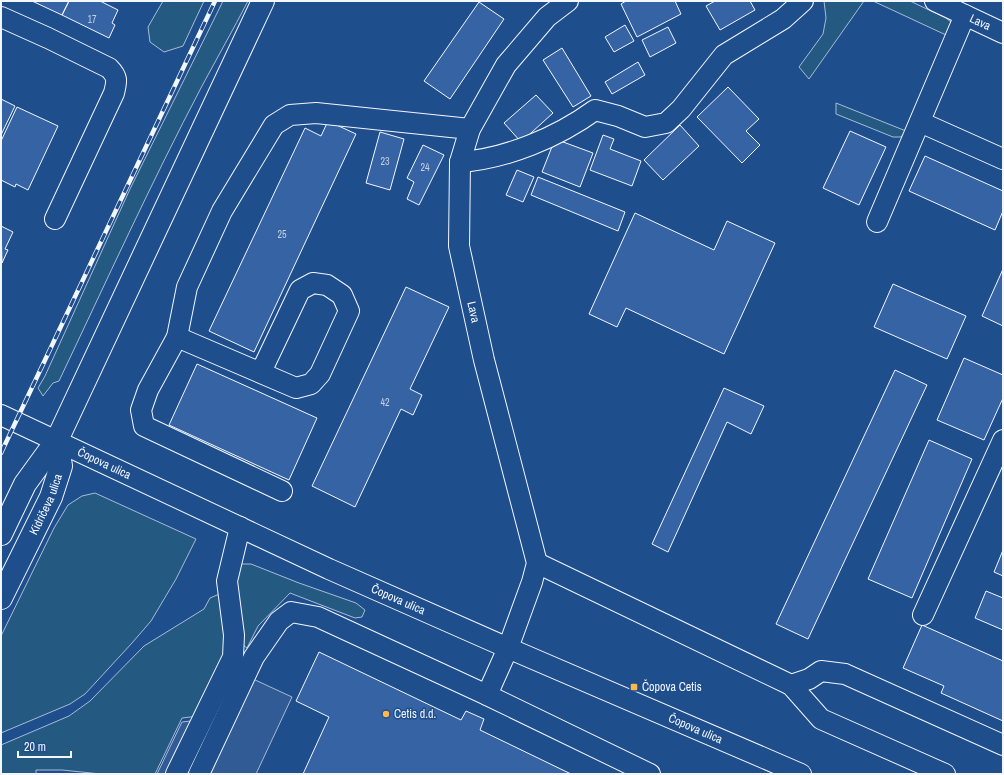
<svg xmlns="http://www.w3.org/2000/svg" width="1004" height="775" font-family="'Archivo Narrow',sans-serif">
	<rect width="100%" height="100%" fill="#1f4e8c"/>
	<!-- green -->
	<path fill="#245a82" stroke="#a8bbd7" d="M163,1H204L183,46L164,52L150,42L148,27Z
		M223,1H248C233,30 217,58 202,86C151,183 106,282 59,381L53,383L43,396L38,388L45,376L130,189Z
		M824,1H864L809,79L799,67L823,34L826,18Z
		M873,1H910L946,18L951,22L946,35Z
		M836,103L906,131L901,137H893L836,114Z
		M95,493L196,539L176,579L151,621L132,643L85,694L70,704L1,733V636L54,528L68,505L82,496Z
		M237,564H251L299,583L356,603L365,610L362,617L355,618L290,593L258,626L247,648L234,639L199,716L182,718L155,774H101L62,770H36V774H1V745L69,716L90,701L144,646L204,609L210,598L217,595L226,594Z"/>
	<!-- parking -->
	<path fill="#305b95" stroke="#a8bbd7" d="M253,679L292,697L256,774H209Z
		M199,720L172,774H157L182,722Z"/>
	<!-- building -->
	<path fill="#3563a3" stroke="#f2f6ff" d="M32,1H69L62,15Z
		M69,1H100L118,10L112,23L115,25L109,38L62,15Z
		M626,1H675L681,14L637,37L621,4Z
		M715,1H750L755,10L720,30L706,6Z
		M479,2L504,19L450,99L424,81Z
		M625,25L634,41L614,52L605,37Z
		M668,27L676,43L650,57L642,40Z
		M562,48L591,96L573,107L543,60Z
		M638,62L645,75L612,94L605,82Z
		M728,87L759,119L746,131L760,145L742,163L697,117Z
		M536,95L553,113L521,142L504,123Z
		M1,99L15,106L1,135Z
		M17,107L58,126L28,190L16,184L15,187L1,180V141Z
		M328,121L356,134L254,352L209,331L305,128L321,136Z
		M680,125L699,146L663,180L644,160Z
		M850,131L886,147L859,205L823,188Z
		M380,132L404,139L390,190L366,183Z
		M603,135L614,139L610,149L641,161L632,186L590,170Z
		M555,139L593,153L580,187L542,172Z
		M423,145L444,155L419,205L407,199L414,182L407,178Z
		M925,156L1003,191V211L995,230L909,191Z
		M517,170L534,177L523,202L506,195Z
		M538,177L625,212L618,231L531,195Z
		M635,213L714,250L727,221L775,243L724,354L626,308L617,327L589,314Z
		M1,226L13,232L5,249L8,250L2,263Z
		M1003,269V326L982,316Z
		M893,284L966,316L947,359L874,327Z
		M406,287L449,307L410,389L422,395L413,415L401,409L355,507L312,486Z
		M964,358L1003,375V398L984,440L937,420Z
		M197,364L317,418L289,480L169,425Z
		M895,370L927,385L808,639L776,624Z
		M724,388L764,406L751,434L727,422L668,552L652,544Z
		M929,440L972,459L912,598L868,579Z
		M1003,550V576L994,572Z
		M986,591L1003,598V630L975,618Z
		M922,625L1003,661V721L941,693L944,686L903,668Z
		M319,652L461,720L466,711L484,719L480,730L571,774H303L329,717L296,701Z"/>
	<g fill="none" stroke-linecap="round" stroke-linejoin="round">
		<defs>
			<g id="minor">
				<path id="s1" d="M568,1L547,17L506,65L470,129L460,162L459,246L484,360L537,563L532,582L508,648L487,695L650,774"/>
				<path id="s2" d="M935,1L1003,33"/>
				<path d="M1,17L48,38L109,68C118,77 117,81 114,93L55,219"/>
				<path d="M920,122L1003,159"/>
				<path d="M460,162C506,159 558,137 595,110L618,116L645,127L666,123L681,109L724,55L783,19L803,1"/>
				<path d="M877,222L965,15"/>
				<path d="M177,337L296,388L311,384L320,374L349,311L342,295L327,285L313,283L300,290L261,372"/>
				<path id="s3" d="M1,415L329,569L508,648L801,774"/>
				<path d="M282,491L144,426L141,410L148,390L177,337L187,287L222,211L274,125L290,115L316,113L470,129"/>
				<path d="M537,563L791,685L821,719L945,774"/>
				<path d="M923,615L1003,440"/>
				<path d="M791,685L809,679L821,671L845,674L1003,745"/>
				<path d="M176,774L233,657L234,635L227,581L240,527"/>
				<path d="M199,774L254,657L279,621L291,612L318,617L487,695"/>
			</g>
			<g id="major">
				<path d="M1,534L25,484L57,440L263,1"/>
				<path id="s4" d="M1,598L51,497L61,466L57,440"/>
			</g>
		</defs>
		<!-- minor casing -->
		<use href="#minor" stroke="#f2f6ff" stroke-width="22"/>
		<!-- major casing -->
		<use href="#major" stroke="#f2f6ff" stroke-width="24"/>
		<!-- minor -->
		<use href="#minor" stroke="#1f4e8c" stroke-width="20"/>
		<!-- major -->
		<use href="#major" stroke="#1f4e8c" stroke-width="22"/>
		<defs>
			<path id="rail" d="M1,453L215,1"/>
		</defs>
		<!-- rail casing -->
		<use href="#rail" stroke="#f2f6ff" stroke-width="4.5"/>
		<!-- rail -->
		<use href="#rail" stroke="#1f4e8c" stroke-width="3" stroke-dasharray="9" stroke-linecap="butt"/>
	</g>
	<!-- markers -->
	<g fill="#ffb74d" stroke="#1f4e8c" stroke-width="1.5">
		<rect x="630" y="683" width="8" height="8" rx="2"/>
		<circle cx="386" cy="714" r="4"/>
	</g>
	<g text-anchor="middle" stroke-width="3" stroke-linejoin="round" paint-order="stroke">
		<!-- number labels -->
		<g font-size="10" fill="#c3d1e8">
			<text x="92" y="23">17</text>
			<text x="385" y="165">23</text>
			<text x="425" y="171">24</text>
			<text x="282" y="238">25</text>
			<text x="385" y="406">42</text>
		</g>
		<!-- street labels -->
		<g font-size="12" fill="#f2f6ff" stroke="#1f4e8c">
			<text dy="4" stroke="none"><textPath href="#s2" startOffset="50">Lava</textPath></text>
			<text dy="4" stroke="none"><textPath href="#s1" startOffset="349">Lava</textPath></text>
			<text dy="4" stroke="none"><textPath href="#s3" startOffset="114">Čopova ulica</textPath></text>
			<text dy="4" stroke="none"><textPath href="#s4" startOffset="104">Kidričeva ulica</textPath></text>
			<text dy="4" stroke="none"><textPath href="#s3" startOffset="438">Čopova ulica</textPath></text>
			<text dy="4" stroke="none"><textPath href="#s3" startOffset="762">Čopova ulica</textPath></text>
		</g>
		<!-- poi labels -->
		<g font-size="12" fill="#f2f6ff" stroke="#1f4e8c" text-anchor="start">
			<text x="642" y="691">Čopova Cetis</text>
			<text x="394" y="718">Cetis d.d.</text>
		</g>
	</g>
	<!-- border -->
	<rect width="1004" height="775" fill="none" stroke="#f2f6ff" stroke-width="4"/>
	<!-- scale -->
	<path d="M18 751v6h53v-6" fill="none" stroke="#f2f6ff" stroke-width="2"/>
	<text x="24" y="751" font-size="12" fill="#f2f6ff" stroke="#1f4e8c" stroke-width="3" paint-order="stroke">20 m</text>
</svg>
